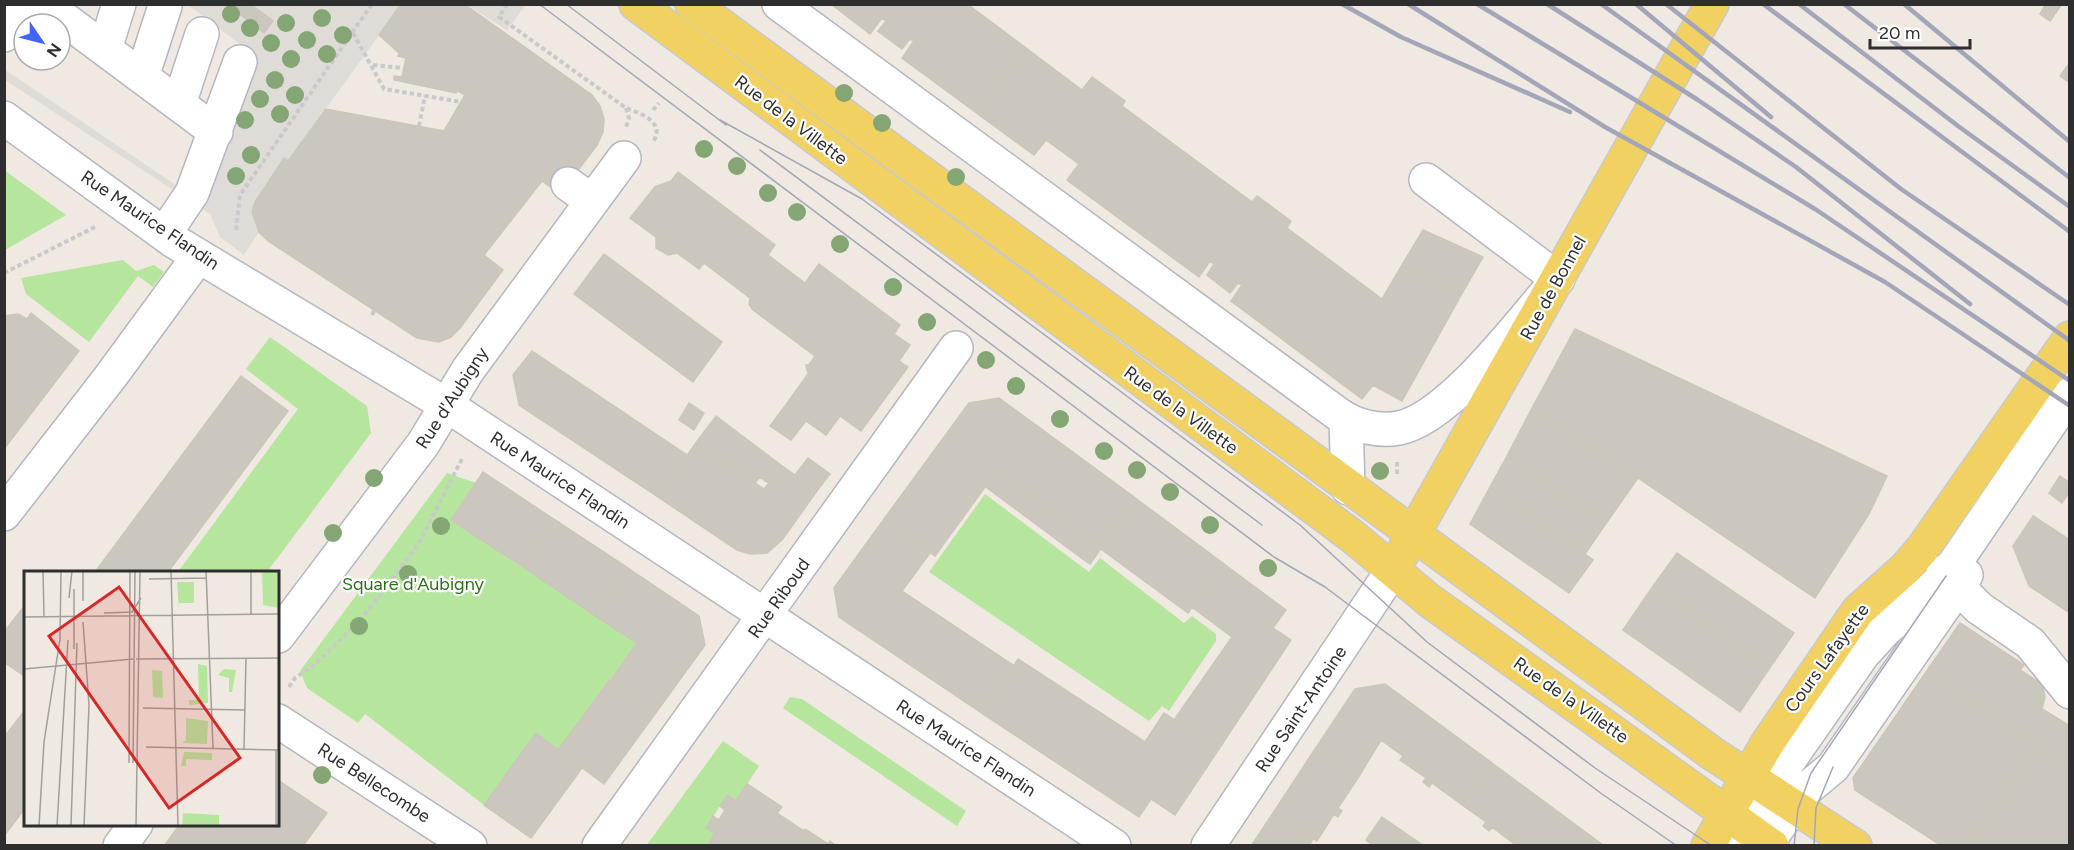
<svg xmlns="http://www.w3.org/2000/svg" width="2074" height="850" font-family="Figtree,sans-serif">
	<rect width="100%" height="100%" fill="#efe9e1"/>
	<!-- green -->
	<path fill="#b6e59e" d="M4,170L66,215L5,250H4Z
		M123,260L136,271L154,265L164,272L153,287L138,276L89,342L26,294L21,278Z
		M270,337L367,406L371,433L267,572H178L298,409L246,369Z
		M447,473L476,483L451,520L637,643L558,750L536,734L484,805L365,714L358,723L307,688L300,671Z
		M985,494L1089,572L1100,558L1184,623L1192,616L1216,634V641L1169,711L1162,706L1149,721L929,572Z
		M790,697L802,699L966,811L957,826L783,708Z
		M723,741L759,766L736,801L727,795L706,828L715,833L707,845L646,846Z"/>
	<!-- plaza -->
	<path fill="#dfdcd8" d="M188,5H227L264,32L250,5H401L288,161L283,159L255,202L252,212L259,232L244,255L220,237L210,214L5,80L4,69L201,202L249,51Z
		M467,5H526L507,30Z"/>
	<!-- building -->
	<path fill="#cbc7bf" stroke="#cbc5ba" stroke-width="1.5" d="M227,4H250L273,21L264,33Z
		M401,4H464L592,95L600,106L604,119L603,132L597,145L560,194L542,181L484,255L503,270L460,328L451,337L439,342L417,338L268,241L259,232L252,212L255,202L284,158L288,161L326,109L444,131L465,95L458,91L456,93L394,80V76L402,77L406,58L398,56L399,53L379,35Z
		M831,4H967L1026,48L978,114L902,58L914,41L910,39L902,49L878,31L886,21L882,18L870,34Z
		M2046,4H2062L2050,21L2040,14Z
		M1026,48L1082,90L1092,77L1125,101L1122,106L1252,202L1257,196L1291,221L1287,228L1382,299L1402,265L1460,297L1402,401L1373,385L1362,399L1231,301L1242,285L1238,283L1230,293L1207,275L1214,264L1210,261L1199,277L1067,180L1079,164L1046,140L1034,155L978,114Z
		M2070,62V83L2060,76Z
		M678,172L775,245L768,255L805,283L819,264L900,325L894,334L910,345L899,361L908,367L861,431L840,416L826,435L785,406L808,374L806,365H809L815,356L753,310L749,304L750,298L704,263L699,269L677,253L668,255L656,248V237L630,218L655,187L671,181Z
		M1423,230L1483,257L1460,297L1402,265Z
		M604,254L722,342L693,382L574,294Z
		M31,313L79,351L4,449V316L18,314L27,319Z
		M1575,329L1887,476L1869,514L1815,598L1638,478L1531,410Z
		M532,351L687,455L658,497L519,405L513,375Z
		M241,376L288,411L168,572H95Z
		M999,398L1138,500L1100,550L996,472L935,556L884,519L969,403Z
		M689,403L704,413L694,430L679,420Z
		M785,406L806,421L791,440L770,426Z
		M1531,410L1638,478L1605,525L1507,456Z
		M716,416L778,463L765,481L760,477L755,483L695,444Z
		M695,444L764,489L769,483L765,481L778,463L817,491L782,540L767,553L750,554L737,550L658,497Z
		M1507,456L1605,525L1585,554L1490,487Z
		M808,458L830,474L817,491L795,475Z
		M483,472L555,520L523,567L451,520Z
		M996,472L1090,543L1080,557L986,487Z
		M2060,476L2070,483V491L2062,503L2049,493Z
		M1490,487L1593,560L1569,593L1470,524Z
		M1138,500L1224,564L1188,613L1101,549Z
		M2033,516L2070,540V613L2029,586L2013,546Z
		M884,519L930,553L902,591L1013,665L983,714L839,617L834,588Z
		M555,520L628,568L594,615L523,567Z
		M1090,543L1100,550L1090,564L1080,557Z
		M1677,553L1794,633L1769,669L1653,586Z
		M1224,564L1286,610L1273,628L1291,640L1219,749L1174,720L1232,637L1192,607Z
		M628,568L699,616L705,645L655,714L610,681L637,643L594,615Z
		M1653,586L1769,669L1740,712L1623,630Z
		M26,604V677L4,662V632Z
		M1960,623L2024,665L2020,670L2042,684L2045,697L2042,709L2070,726V766L1926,672Z
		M1018,659L1145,742L1164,713L1219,749L1175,815L1151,799L1139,817L983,714Z
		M1926,672L2039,746L1972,846H1942L1855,790L1853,778Z
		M609,681L655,714L604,784L558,750Z
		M1385,684L1492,763L1461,804L1432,783L1429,787L1423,782L1426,778L1400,760L1403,756L1381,740L1358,778L1315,749L1355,689Z
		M26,709V807L4,836V737Z
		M536,733L582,768L531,838L484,805Z
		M2039,746L2070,766V846H1972Z
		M1315,749L1358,778L1338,808L1342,811L1338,817L1334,814L1317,841L1273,813Z
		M1492,763L1599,842L1604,846H1517L1492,827L1489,831L1483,826L1486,822L1461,804Z
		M278,780L327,813L303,846H164L180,824H278Z
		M747,784L782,807L777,813L804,831L805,829L828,844L830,841L836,846H707L715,833L706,828L713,816L719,820L725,810L720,806L727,795L736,801Z
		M1273,813L1313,839L1309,846H1251Z
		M1382,817L1424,846H1374L1366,840Z"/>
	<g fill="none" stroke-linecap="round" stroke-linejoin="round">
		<defs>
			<path id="minor" d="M44,4L216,132
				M779,4L1338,414C1355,426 1378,432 1399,428C1450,418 1524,318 1558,279L1426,180
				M4,35L15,24L24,4
				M105,49L119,4
				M142,77L165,6
				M179,104L202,34
				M4,118L172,240L448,406L1114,846
				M568,184L592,201
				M165,233L192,193L240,62
				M1346,420L1348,488
				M4,514L111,376L193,264
				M1943,572L1979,608L2030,643L2070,692
				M278,636L423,444L468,370L624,158
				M278,721L470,846
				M120,846L136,824
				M599,846L956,348
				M1208,846L1392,571
				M1743,846L1769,789L1863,654L1884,631L1946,576L2070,394
				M1765,846L1803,792L1833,767L1966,575"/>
			<path id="major" d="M636,4L1352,536L1430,601L1772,846
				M692,4L1713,754L1855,846
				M1402,554L1712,4
				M1708,846L1767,744L1858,611L1906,568L1923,548L2070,338"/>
		</defs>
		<!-- minor casing -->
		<use href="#minor" stroke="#b4b7c1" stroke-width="36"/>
		<!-- major casing -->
		<use href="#major" stroke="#c9c9c9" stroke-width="36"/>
		<!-- path -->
		<path stroke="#c9c9c9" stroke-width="4" stroke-dasharray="4.5 3" stroke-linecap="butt" d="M507,4L499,17L626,108C641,113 666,123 653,142
			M353,33L384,89L461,102
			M373,65L403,68
			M626,108L629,118L626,127
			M653,110L659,103
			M419,126L425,96
			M236,230L240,195L372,4
			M4,273L97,226
			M372,315L374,311
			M1397,462V477
			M289,687L295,678L314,665L353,628L383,592L420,541L463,457"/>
		<!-- minor -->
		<use href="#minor" stroke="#fff" stroke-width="33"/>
		<!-- major -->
		<use href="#major" stroke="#f2d163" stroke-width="33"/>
		<!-- tram -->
		<path stroke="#a3a6b8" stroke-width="1.5" d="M539,4L1274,557L1325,587L1602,794L1677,846
			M566,4L726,125
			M720,120L862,199L1300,525L1427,642L1595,768L1712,846
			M760,150L1262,525
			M1794,846L1798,809L1811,773L1946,576
			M1814,846L1816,808L1833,767"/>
		<!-- rail -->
		<path stroke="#a3a6b8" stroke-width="4.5" d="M1342,4L1401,37L1570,112
			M1408,4L1605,127L1885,282L2070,406
			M1477,4L1815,209L2070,381
			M1547,4L1698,100L1796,167L1970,304
			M1601,4L2070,341
			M1636,4L1771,117
			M1666,4L1901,189L2070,305
			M1763,4L2070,232
			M1799,4L1958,126L2070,207
			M1844,4L2070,178
			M1904,4L2070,142"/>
	</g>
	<!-- trees -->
	<g fill="#84a574">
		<circle cx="231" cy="14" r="9"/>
		<circle cx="322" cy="18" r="9"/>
		<circle cx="286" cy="23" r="9"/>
		<circle cx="250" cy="28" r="9"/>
		<circle cx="343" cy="35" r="9"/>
		<circle cx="307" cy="40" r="9"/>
		<circle cx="271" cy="43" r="9"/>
		<circle cx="327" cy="54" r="9"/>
		<circle cx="291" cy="59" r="9"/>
		<circle cx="275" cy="80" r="9"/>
		<circle cx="844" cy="93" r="9"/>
		<circle cx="295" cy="95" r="9"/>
		<circle cx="260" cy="99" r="9"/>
		<circle cx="280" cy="114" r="9"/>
		<circle cx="245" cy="120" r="9"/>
		<circle cx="882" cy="123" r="9"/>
		<circle cx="704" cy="149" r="9"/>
		<circle cx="251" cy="155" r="9"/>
		<circle cx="737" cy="166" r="9"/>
		<circle cx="236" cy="176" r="9"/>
		<circle cx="956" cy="177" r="9"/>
		<circle cx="768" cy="193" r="9"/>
		<circle cx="797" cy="212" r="9"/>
		<circle cx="840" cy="244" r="9"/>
		<circle cx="893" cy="287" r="9"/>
		<circle cx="927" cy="322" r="9"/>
		<circle cx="986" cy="360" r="9"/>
		<circle cx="1016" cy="386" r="9"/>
		<circle cx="1060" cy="419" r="9"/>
		<circle cx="1104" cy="451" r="9"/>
		<circle cx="1137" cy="470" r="9"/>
		<circle cx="1380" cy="471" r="9"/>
		<circle cx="374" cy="478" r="9"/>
		<circle cx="1170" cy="492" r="9"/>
		<circle cx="1210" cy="525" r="9"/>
		<circle cx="441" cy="526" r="9"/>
		<circle cx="333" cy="533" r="9"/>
		<circle cx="1268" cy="568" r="9"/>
		<circle cx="408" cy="574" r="9"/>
		<circle cx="359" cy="626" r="9"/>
		<circle cx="322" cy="775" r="9"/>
	</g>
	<g text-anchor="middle" stroke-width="4.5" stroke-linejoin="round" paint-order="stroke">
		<!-- street labels -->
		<g font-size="18" fill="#2e2e2e" stroke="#fff">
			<text transform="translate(791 120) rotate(37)" y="6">Rue de la Villette</text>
			<text transform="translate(150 220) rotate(34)" y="6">Rue Maurice Flandin</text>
			<text transform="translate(1553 288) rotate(-61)" y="6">Rue de Bonnel</text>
			<text transform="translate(452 398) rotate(-57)" y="6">Rue d'Aubigny</text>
			<text transform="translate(1181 410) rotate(36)" y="6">Rue de la Villette</text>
			<text transform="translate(560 480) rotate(33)" y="6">Rue Maurice Flandin</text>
			<text transform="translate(779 598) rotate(-55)" y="6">Rue Riboud</text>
			<text transform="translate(1827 658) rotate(-54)" y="6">Cours Lafayette</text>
			<text transform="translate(1571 700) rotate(35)" y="6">Rue de la Villette</text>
			<text transform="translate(1301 709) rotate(-56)" y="6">Rue Saint-Antoine</text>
			<text transform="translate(966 748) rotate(33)" y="6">Rue Maurice Flandin</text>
			<text transform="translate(374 783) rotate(33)" y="6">Rue Bellecombe</text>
		</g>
		<!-- park labels -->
		<g font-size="18" fill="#2c6e1b" stroke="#fff">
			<text x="413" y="590">Square d'Aubigny</text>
		</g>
	</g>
	<!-- overview -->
	<g transform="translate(24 571)">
		<rect width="255" height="255" fill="#efe9e1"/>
		<path d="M238,0H255V37L239,34ZM153,11H170V32H155V38ZM174,93L183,95L184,132L165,134V129H175ZM200,98L212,99L208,121H205V107L194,104ZM128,99L138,100L139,127L129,126ZM162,147L184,150L183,173L158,172L162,169ZM160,181L188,182V189L162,188V195H157ZM159,242L195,244V255H158Z" fill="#b6e59e"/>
		<path fill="none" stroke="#a29e99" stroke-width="1.5" d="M19,0L20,46M59,0V30M147,0L154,255M182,0L189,177M227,0V44M125,8L182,7M45,27L48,0M80,42L108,41L117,27M0,46L255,43M59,51L65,134L60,255M50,78V18M112,88L255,87M0,98L109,88M119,137L221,139M122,176L255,179M220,178L222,87M105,192L106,0M109,192L111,0M15,255L20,171L36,68L37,0M33,255L44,69M47,255L53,72M112,255L116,0M252,255V179"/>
		<path fill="#d62828" fill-opacity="0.15" stroke="#d62828" stroke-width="3" d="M95,16L216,187L145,237L25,65Z"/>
		<rect width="255" height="255" fill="none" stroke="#2e2e2e" stroke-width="3"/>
	</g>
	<!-- border -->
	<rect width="2074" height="850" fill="none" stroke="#2e2e2e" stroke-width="12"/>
	<!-- north arrow -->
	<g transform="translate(42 42) rotate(125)"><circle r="28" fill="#ffffff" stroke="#ababab" stroke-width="1.5"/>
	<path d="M0-4.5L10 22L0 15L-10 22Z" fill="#4264fb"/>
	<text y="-9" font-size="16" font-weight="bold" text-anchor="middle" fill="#2e2e2e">N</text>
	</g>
	<!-- scale -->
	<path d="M1870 39v9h100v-9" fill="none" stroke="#2e2e2e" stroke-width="3"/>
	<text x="1879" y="39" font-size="18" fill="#2e2e2e" stroke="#ffffff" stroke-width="4.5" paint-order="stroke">20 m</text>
</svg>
